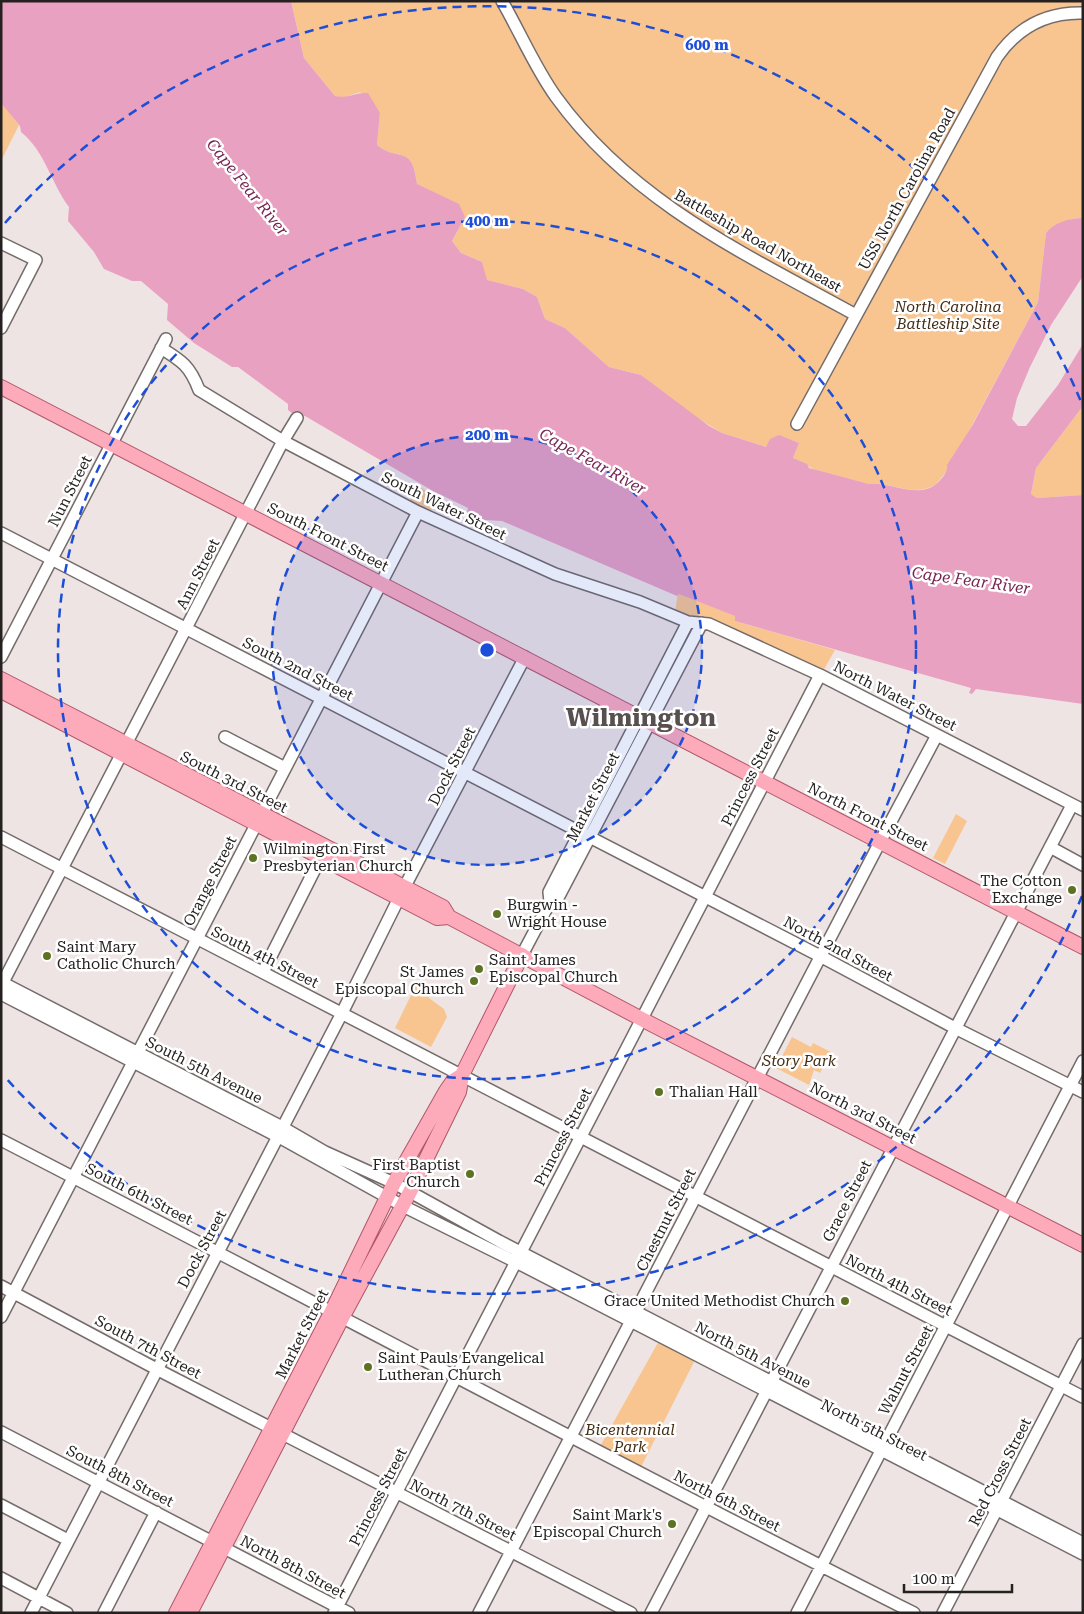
<svg xmlns="http://www.w3.org/2000/svg" width="1084" height="1614" font-family="'Roboto Serif',serif">
	<rect width="100%" height="100%" fill="#eee4e3"/>
	<!-- green -->
	<path fill="#f8c591" d="M291,1H1083V218C1071,218 1053,224 1046,233L1038,302L948,470L935,485C913,498 891,481 869,484L817,471L793,458L799,443L791,440L766,447L722,433L689,413L641,375L609,367L565,328L545,319L537,297L523,289L486,280L482,262L461,253L452,241L465,217L417,184C412,143 400,163 377,145L380,113L360,92L342,98L335,96L304,58Z
		M1,102L19,125L1,161Z
		M1083,406V495L1037,498L1031,494L1036,468Z
		M418,486L438,497L430,513L409,502Z
		M678,593L736,616L735,621L835,650L823,671L688,619L675,612Z
		M956,814L967,821L945,864L933,858Z
		M418,981L433,990L429,998L444,1009L447,1017L431,1047L395,1028Z
		M792,1037L811,1047L813,1043L831,1052L820,1073L814,1070L809,1085L776,1068Z
		M660,1339L696,1358L639,1471L598,1450Z"/>
	<!-- water -->
	<path fill="#e9a1c1" d="M1,1H291L304,58L335,96C346,99 356,92 368,93L380,113L377,145C400,163 412,143 417,184L459,204L465,217L452,241L461,253L482,262L487,280L523,289L537,297L545,319L565,328L609,367L641,375L709,426L722,433L766,447L770,439L779,435L799,443L793,458L807,464L809,468L869,484C892,481 922,503 941,479C945,475 948,470 947,465L972,426L1038,302L1046,233C1053,223 1070,218 1083,218V276L1051,325L1030,367L1017,398L1012,419L1018,426H1026L1058,385L1083,344V406L1036,468L1031,494L1037,498L1083,495V704L976,689L972,694L969,693L971,688L735,621V616L679,594L677,596L502,521L485,520L467,513L468,508L433,491L305,416L293,414L288,410V404L238,367H232L194,343L167,320L168,304L141,281H132L104,269L94,252L68,221L69,207C51,183 45,151 21,132L20,126L1,103Z"/>
	<g fill="none" stroke-linecap="round" stroke-linejoin="round">
		<defs>
			<path id="minor" d="M502,1C520,32 535,68 556,97C632,202 745,254 856,315
				M1,243L36,260L1,328
				M161,348C182,361 190,366 199,390L283,441L418,512L555,574L640,602L688,622L709,624L820,675L1083,810
				M797,424L997,57C1018,27 1046,12 1083,13
				M1,533L820,956L955,1028L1083,1092
				M1,657L166,339
				M225,737L285,768
				M126,744L283,441L297,418
				M1,837L1083,1397
				M1050,847L1083,865
				M404,888L525,657
				M550,902L549,892L688,622
				M522,955L550,902L559,896L702,623
				M263,972L321,857
				M1,982L282,1127L325,1152L394,1183L499,1241L1083,1543
				M1,986L122,753
				M1,994L277,1136L403,1206L516,1262L1083,1554
				M1,1140C306,1297 608,1459 914,1613
				M1,1286L166,1374L631,1613
				M1,1317L418,512
				M1,1432L349,1613
				M1,1505L68,1540
				M1,1578L67,1613
				M31,1613L342,1013L399,898
				M104,1613L156,1512
				M334,1613L820,675
				M479,1613L880,842L937,735
				M651,1613L1072,805
				M797,1613L1083,1061
				M943,1613L1083,1344"/>
			<path id="major" d="M1,387L1083,947
				M1,679L443,907L449,917L653,1025L1083,1245
				M1,691L437,918L449,917
				M176,1613L332,1311L394,1183L446,1091L453,1081L462,1075
				M190,1613L343,1316L410,1192L459,1092L462,1075L522,955"/>
		</defs>
		<!-- minor casing -->
		<use href="#minor" stroke="#746c6a" stroke-width="14"/>
		<!-- major casing -->
		<use href="#major" stroke="#b05668" stroke-width="16"/>
		<!-- minor -->
		<use href="#minor" stroke="#fff" stroke-width="11"/>
		<!-- major -->
		<use href="#major" stroke="#fdaabb" stroke-width="14"/>
	</g>
	<!-- distance rings -->
	<circle cx="487" cy="650" r="215" fill="#1d4ed8" fill-opacity=".12"/>
	<g fill="none" stroke="#1d4ed8" stroke-width="2.5" stroke-dasharray="9 6">
		<circle cx="487" cy="650" r="215"/>
		<circle cx="487" cy="650" r="429"/>
		<path d="M1082 896A644 644 0 0 1 5 1077M5 223A644 644 0 0 1 1082 404"/>
	</g>
	<!-- markers -->
	<g fill="#5d7323" stroke="#fff" stroke-width="2">
		<circle cx="253" cy="858" r="5"/>
		<circle cx="1072" cy="890" r="5"/>
		<circle cx="497" cy="914" r="5"/>
		<circle cx="47" cy="956" r="5"/>
		<circle cx="479" cy="969" r="5"/>
		<circle cx="474" cy="981" r="5"/>
		<circle cx="659" cy="1092" r="5"/>
		<circle cx="470" cy="1174" r="5"/>
		<circle cx="845" cy="1301" r="5"/>
		<circle cx="368" cy="1367" r="5"/>
		<circle cx="672" cy="1524" r="5"/>
	</g>
	<g text-anchor="middle" stroke-width="5" stroke-linejoin="round" paint-order="stroke">
		<!-- street labels -->
		<g font-size="15" fill="#252121" stroke="#fff">
			<text transform="translate(907 189) rotate(-61)" y="5">USS North Carolina Road</text>
			<text transform="translate(758 241) rotate(30)" y="5">Battleship Road Northeast</text>
			<text transform="translate(70 491) rotate(-63)" y="5">Nun Street</text>
			<text transform="translate(444 506) rotate(26)" y="5">South Water Street</text>
			<text transform="translate(328 537) rotate(27)" y="5">South Front Street</text>
			<text transform="translate(198 574) rotate(-63)" y="5">Ann Street</text>
			<text transform="translate(298 669) rotate(27)" y="5">South 2nd Street</text>
			<text transform="translate(895 696) rotate(27)" y="5">North Water Street</text>
			<text transform="translate(452 766) rotate(-63)" y="5">Dock Street</text>
			<text transform="translate(750 777) rotate(-63)" y="5">Princess Street</text>
			<text transform="translate(234 782) rotate(27)" y="5">South 3rd Street</text>
			<text transform="translate(593 797) rotate(-63)" y="5">Market Street</text>
			<text transform="translate(868 817) rotate(27)" y="5">North Front Street</text>
			<text transform="translate(210 881) rotate(-63)" y="5">Orange Street</text>
			<text transform="translate(838 949) rotate(28)" y="5">North 2nd Street</text>
			<text transform="translate(265 957) rotate(27)" y="5">South 4th Street</text>
			<text transform="translate(204 1070) rotate(27)" y="5">South 5th Avenue</text>
			<text transform="translate(863 1113) rotate(27)" y="5">North 3rd Street</text>
			<text transform="translate(563 1137) rotate(-63)" y="5">Princess Street</text>
			<text transform="translate(139 1194) rotate(27)" y="5">South 6th Street</text>
			<text transform="translate(847 1201) rotate(-63)" y="5">Grace Street</text>
			<text transform="translate(666 1220) rotate(-63)" y="5">Chestnut Street</text>
			<text transform="translate(202 1249) rotate(-62)" y="5">Dock Street</text>
			<text transform="translate(899 1285) rotate(27)" y="5">North 4th Street</text>
			<text transform="translate(302 1334) rotate(-63)" y="5">Market Street</text>
			<text transform="translate(148 1347) rotate(28)" y="5">South 7th Street</text>
			<text transform="translate(753 1355) rotate(27)" y="5">North 5th Avenue</text>
			<text transform="translate(906 1370) rotate(-62)" y="5">Walnut Street</text>
			<text transform="translate(874 1430) rotate(27)" y="5">North 5th Street</text>
			<text transform="translate(1000 1472) rotate(-63)" y="5">Red Cross Street</text>
			<text transform="translate(120 1476) rotate(27)" y="5">South 8th Street</text>
			<text transform="translate(378 1497) rotate(-63)" y="5">Princess Street</text>
			<text transform="translate(727 1501) rotate(27)" y="5">North 6th Street</text>
			<text transform="translate(463 1510) rotate(27)" y="5">North 7th Street</text>
			<text transform="translate(293 1567) rotate(28)" y="5">North 8th Street</text>
		</g>
		<!-- park labels -->
		<g font-size="15" font-style="italic" fill="#422c14" stroke="#fff">
			<text x="948" y="312">North Carolina<tspan x="948" dy="17">Battleship Site</tspan></text>
			<text x="799" y="1066">Story Park</text>
			<text x="630" y="1435">Bicentennial<tspan x="630" dy="17">Park</tspan></text>
		</g>
		<!-- poi labels -->
		<g font-size="15" fill="#252121" stroke="#fff" text-anchor="start">
			<text x="263" y="854">Wilmington First<tspan x="263" dy="17">Presbyterian Church</tspan></text>
			<text x="1062" y="886" text-anchor="end">The Cotton<tspan x="1062" dy="17">Exchange</tspan></text>
			<text x="507" y="910">Burgwin -<tspan x="507" dy="17">Wright House</tspan></text>
			<text x="57" y="952">Saint Mary<tspan x="57" dy="17">Catholic Church</tspan></text>
			<text x="489" y="965">Saint James<tspan x="489" dy="17">Episcopal Church</tspan></text>
			<text x="464" y="977" text-anchor="end">St James<tspan x="464" dy="17">Episcopal Church</tspan></text>
			<text x="669" y="1097">Thalian Hall</text>
			<text x="460" y="1170" text-anchor="end">First Baptist<tspan x="460" dy="17">Church</tspan></text>
			<text x="835" y="1306" text-anchor="end">Grace United Methodist Church</text>
			<text x="378" y="1363">Saint Pauls Evangelical<tspan x="378" dy="17">Lutheran Church</tspan></text>
			<text x="662" y="1520" text-anchor="end">Saint Mark's<tspan x="662" dy="17">Episcopal Church</tspan></text>
		</g>
		<!-- water labels -->
		<g font-size="16" font-style="italic" fill="#762450" stroke="#fff">
			<text transform="translate(248 187) rotate(51)" y="6">Cape Fear River</text>
			<text transform="translate(593 461) rotate(29)" y="6">Cape Fear River</text>
			<text transform="translate(971 580) rotate(8)" y="6">Cape Fear River</text>
		</g>
		<!-- town labels -->
		<g font-size="25" font-weight="bold" fill="#58504f" stroke="#fff">
			<text x="641" y="726">Wilmington</text>
		</g>
	</g>
	<circle cx="487" cy="650" r="8" fill="#1d4ed8" stroke="#fff" stroke-width="2.5"/>
	<g font-size="15" text-anchor="middle" font-weight="bold" fill="#1d4ed8" stroke="#fff" stroke-width="5" stroke-linejoin="round" paint-order="stroke">
		<text x="707" y="50">600 m</text>
		<text x="487" y="226">400 m</text>
		<text x="487" y="440">200 m</text>
	</g>
	<!-- border -->
	<rect width="1084" height="1614" fill="none" stroke="#252121" stroke-width="5"/>
	<!-- scale -->
	<path d="M904 1584v8h108v-8" fill="none" stroke="#252121" stroke-width="2.5"/>
	<text x="912" y="1584" font-size="15" fill="#252121" stroke="#ffffff" stroke-width="4" paint-order="stroke">100 m</text>
</svg>
